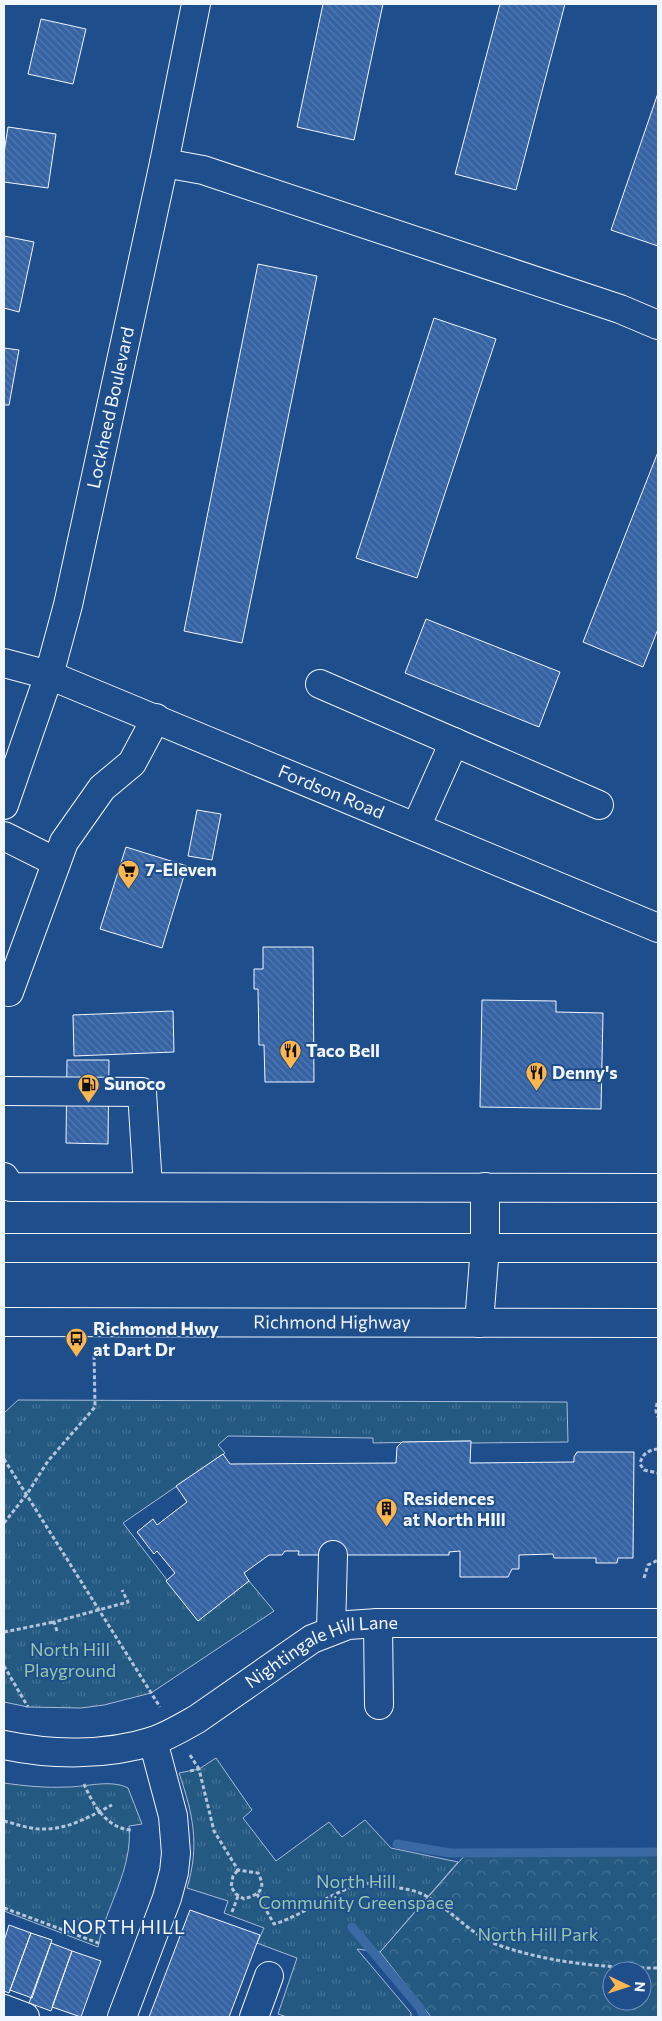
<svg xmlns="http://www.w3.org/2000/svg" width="662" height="2021" font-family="Commissioner,sans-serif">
	<defs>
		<pattern id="forest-crowns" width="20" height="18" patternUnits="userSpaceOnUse" patternTransform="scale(1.25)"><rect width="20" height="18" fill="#245a82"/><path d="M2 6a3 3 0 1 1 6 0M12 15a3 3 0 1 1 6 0" fill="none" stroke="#447295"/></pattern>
		<pattern id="park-tufts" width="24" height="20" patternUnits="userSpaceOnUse" patternTransform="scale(1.25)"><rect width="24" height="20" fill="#245a82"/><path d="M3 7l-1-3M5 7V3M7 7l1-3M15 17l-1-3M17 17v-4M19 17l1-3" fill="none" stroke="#447295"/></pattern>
		<pattern id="building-back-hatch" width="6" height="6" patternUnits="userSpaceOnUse" patternTransform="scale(1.25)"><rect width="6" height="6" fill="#3563a3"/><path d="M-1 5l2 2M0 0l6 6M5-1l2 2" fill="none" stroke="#537ab1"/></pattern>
	</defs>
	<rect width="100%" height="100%" fill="#1f4e8c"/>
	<!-- forest -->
	<path fill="url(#forest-crowns)" stroke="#a8bbd7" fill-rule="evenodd" d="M658,1850V2017H431L380,1952L465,1855ZM612,1971H642V2001H612Z"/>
	<!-- park -->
	<path fill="url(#park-tufts)" stroke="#a8bbd7" d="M18,1400L567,1402L568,1442L471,1443L470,1441L373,1443V1438L228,1436L218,1445L225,1453L123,1523L198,1620L249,1581L274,1611L151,1693L104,1705L81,1708L28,1707L4,1702V1413Z
		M216,1758L252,1810L243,1818L276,1861L329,1822L342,1837L365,1820L391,1848L458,1862L380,1952L357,1949L411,2013V2017H287L278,2014L297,1958L257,1943L264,1928L224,1913L228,1901L187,1888C200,1845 193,1814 179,1773L199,1769Z
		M4,1783C25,1786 45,1788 67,1787C86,1787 111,1779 128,1788L142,1824L129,1826C133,1870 106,1905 98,1947L4,1911Z"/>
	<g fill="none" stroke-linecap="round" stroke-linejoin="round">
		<!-- stream -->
		<path stroke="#3b69a3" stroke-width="9" d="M397,1844L450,1853L658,1852
			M352,1927L420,2008L424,2017"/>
	</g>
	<!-- building -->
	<path fill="url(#building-back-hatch)" stroke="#f2f6ff" d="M323,4H383L354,140L297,127Z
		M500,4H565L516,190L455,174Z
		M41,19L86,29L73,84L28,74Z
		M658,93V246L611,230Z
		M8,127L56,134L48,188L4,182V153Z
		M4,236L34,242L19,312L4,308Z
		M258,264L317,276L242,643L184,631Z
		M434,318L496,339L417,578L356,558Z
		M4,348L19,350L9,405H4Z
		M658,452V629L643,667L583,642Z
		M426,619L560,672L539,727L405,673Z
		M197,810L221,814L212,860L188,856Z
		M126,847L187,866L162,948L100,929Z
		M263,947H313L314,1082H265L264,1045H259L258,989H254V969H263Z
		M482,1000L556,1001V1012L603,1013L601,1109L480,1107Z
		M173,1011L174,1052L74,1056L73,1015Z
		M67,1060H109L108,1144L66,1143Z
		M471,1441L470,1463L574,1462V1457L577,1452H634L633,1558H618L617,1563H596V1558H554L553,1554L519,1555V1569H512L508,1577H460V1551L449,1552V1555H298L299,1551H285L282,1555H269L244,1573L249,1581L198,1621L166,1581L175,1573L157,1551L154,1554L137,1532L153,1519L157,1525L187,1502L176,1486L223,1454L230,1464L396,1463L397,1447L402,1442Z
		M190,1910L260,1935L229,2017H149Z
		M9,1925L31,1933L9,1993L4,1991V1941Z
		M31,1933L52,1940L32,1998L10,1990Z
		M51,1943L72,1951L51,2011L29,2003Z
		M72,1951L101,1961L81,2017L52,2007Z"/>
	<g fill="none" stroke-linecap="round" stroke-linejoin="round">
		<defs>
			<g id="minor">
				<path d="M164,163L203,170L620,309L658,325"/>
				<path id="s1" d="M4,663L49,675L658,928"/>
				<path d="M320,684L599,805"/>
				<path id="s2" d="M4,805L49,675L68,605L164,163L196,4"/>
				<path d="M416,827L454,742"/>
				<path d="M4,836L56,862"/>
				<path d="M9,992L64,842L102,788L132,763L156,718"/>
				<path d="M4,1091L142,1092L148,1187"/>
				<path d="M4,1177L11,1187L658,1188"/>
				<path d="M479,1323L485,1247V1187"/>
				<path d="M378,1623L379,1705"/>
				<path d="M331,1630L333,1555"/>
				<path id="s3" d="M4,1745C51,1755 106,1756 153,1741C168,1736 183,1727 197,1719L312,1639L348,1625L378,1623H658"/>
				<path d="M4,2009L25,2017"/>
				<path d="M122,2017L167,1898L174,1872L176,1853L173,1816L153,1741"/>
				<path d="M254,2017L269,1976"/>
			</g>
			<g id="highway">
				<path d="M4,1248H658"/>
				<path id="s4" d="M4,1322L658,1323"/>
			</g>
		</defs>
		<!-- minor casing -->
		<use href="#minor" stroke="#f2f6ff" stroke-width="30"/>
		<!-- highway casing -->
		<use href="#highway" stroke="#f2f6ff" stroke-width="30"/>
		<!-- path -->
		<path stroke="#b3c4dc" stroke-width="3" stroke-dasharray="4 2.5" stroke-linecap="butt" d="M657,1403L656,1411L658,1417
			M658,1449C648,1450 642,1454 640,1464L644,1470L658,1473
			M4,1459L160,1707
			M4,1523L27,1494L48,1461L95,1407L94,1351
			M644,1578L648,1565L658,1560
			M57,1631L54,1622L128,1602L122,1590
			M4,1632L54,1622
			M4,1666L28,1707
			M190,1755L199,1769
			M190,1771L199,1769L214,1831L238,1870L258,1873C267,1890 259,1894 244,1899L236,1894L231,1887L233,1876L238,1870
			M84,1784C93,1805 107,1829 132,1830
			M4,1821C16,1824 29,1829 42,1829C67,1830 91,1816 112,1805
			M257,1894L274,1924C305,1915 331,1891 363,1884C373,1882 384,1885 394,1887C405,1889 416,1890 426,1896C453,1911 471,1936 501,1946C551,1963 606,1968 658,1968
			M4,1908L101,1944
			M232,1912L238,1896"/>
		<!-- minor -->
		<use href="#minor" stroke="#1f4e8c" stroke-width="28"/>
		<!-- highway -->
		<use href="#highway" stroke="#1f4e8c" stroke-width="28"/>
	</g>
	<!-- icons -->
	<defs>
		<symbol id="supermarket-pin" viewBox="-11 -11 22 30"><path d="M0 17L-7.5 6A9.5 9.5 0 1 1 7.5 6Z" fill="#ffb74d" stroke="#1f4e8c"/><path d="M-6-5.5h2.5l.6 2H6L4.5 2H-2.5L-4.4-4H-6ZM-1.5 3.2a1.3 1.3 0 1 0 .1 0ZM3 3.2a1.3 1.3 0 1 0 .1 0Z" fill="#111"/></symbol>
		<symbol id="restaurant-pin" viewBox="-11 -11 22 30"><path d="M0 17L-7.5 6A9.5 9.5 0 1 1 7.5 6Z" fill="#ffb74d" stroke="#1f4e8c"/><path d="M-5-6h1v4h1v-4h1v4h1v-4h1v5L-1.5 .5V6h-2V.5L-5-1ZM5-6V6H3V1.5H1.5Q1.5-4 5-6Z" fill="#111"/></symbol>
		<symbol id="fuel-pin" viewBox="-11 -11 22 30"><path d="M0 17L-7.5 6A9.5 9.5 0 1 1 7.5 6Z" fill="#ffb74d" stroke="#1f4e8c"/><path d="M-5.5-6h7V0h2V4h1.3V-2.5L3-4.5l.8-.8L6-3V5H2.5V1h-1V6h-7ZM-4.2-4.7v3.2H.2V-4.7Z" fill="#111"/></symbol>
		<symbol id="bus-pin" viewBox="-11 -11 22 30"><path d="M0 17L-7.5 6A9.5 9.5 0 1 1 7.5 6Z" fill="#ffb74d" stroke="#1f4e8c"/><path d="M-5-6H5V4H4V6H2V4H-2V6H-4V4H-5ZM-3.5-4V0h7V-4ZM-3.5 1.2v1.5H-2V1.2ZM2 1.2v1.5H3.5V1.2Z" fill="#111"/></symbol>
		<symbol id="building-pin" viewBox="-11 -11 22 30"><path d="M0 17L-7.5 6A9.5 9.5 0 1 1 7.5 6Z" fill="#ffb74d" stroke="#1f4e8c"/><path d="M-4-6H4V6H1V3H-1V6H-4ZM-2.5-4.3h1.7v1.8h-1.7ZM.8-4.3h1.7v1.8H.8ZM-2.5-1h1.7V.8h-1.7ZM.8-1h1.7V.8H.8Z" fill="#111"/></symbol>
	</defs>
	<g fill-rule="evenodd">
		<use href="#supermarket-pin" x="116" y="858" width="25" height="34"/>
		<use href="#restaurant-pin" x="278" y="1038" width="25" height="34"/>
		<use href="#restaurant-pin" x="524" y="1060" width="25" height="34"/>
		<use href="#fuel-pin" x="76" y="1072" width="25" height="34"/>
		<use href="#bus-pin" x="64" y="1326" width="25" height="34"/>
		<use href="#building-pin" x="374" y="1496" width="25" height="34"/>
	</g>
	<g text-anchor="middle" stroke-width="4" stroke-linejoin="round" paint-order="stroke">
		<!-- street labels -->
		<g font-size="18" fill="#f2f6ff" stroke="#1f4e8c">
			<text dy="6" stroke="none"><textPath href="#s2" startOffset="412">Lockheed Boulevard</textPath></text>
			<text dy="6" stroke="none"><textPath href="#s1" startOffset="352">Fordson Road</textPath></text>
			<text dy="6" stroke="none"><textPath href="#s4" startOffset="328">Richmond Highway</textPath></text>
			<text dy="6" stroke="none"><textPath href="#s3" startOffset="345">Nightingale Hill Lane</textPath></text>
		</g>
		<!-- poi labels -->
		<g font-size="18" font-weight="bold" fill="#f2f6ff" stroke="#1f4e8c" text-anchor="start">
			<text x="145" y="876">7-Eleven</text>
			<text x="306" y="1057">Taco Bell</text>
			<text x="552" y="1079">Denny's</text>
			<text x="104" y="1090">Sunoco</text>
			<text x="93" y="1335">Richmond Hwy<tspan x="93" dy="21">at Dart Dr</tspan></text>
			<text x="403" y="1505">Residences<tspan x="403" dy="21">at North HIll</tspan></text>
		</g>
		<!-- park labels -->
		<g font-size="18" fill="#97c8a6" stroke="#1f4e8c">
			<text x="70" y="1656">North Hill<tspan x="70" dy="21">Playground</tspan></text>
			<text x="356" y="1888">North Hill<tspan x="356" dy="21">Community Greenspace</tspan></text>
			<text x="538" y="1941">North Hill Park</text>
		</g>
		<!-- neighbourhood labels -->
		<g font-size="19" letter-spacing="1" fill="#f2f6ff" stroke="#1f4e8c">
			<text x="124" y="1934">NORTH HILL</text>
		</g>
	</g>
	<!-- border -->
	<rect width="662" height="2021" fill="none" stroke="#f2f6ff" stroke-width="10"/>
	<!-- north arrow -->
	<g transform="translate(627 1986) rotate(94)"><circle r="24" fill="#1f4e8c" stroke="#7391ba"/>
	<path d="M0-4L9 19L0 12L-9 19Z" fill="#ffb74d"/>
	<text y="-8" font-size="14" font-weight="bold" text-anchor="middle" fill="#f2f6ff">N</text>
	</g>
</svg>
